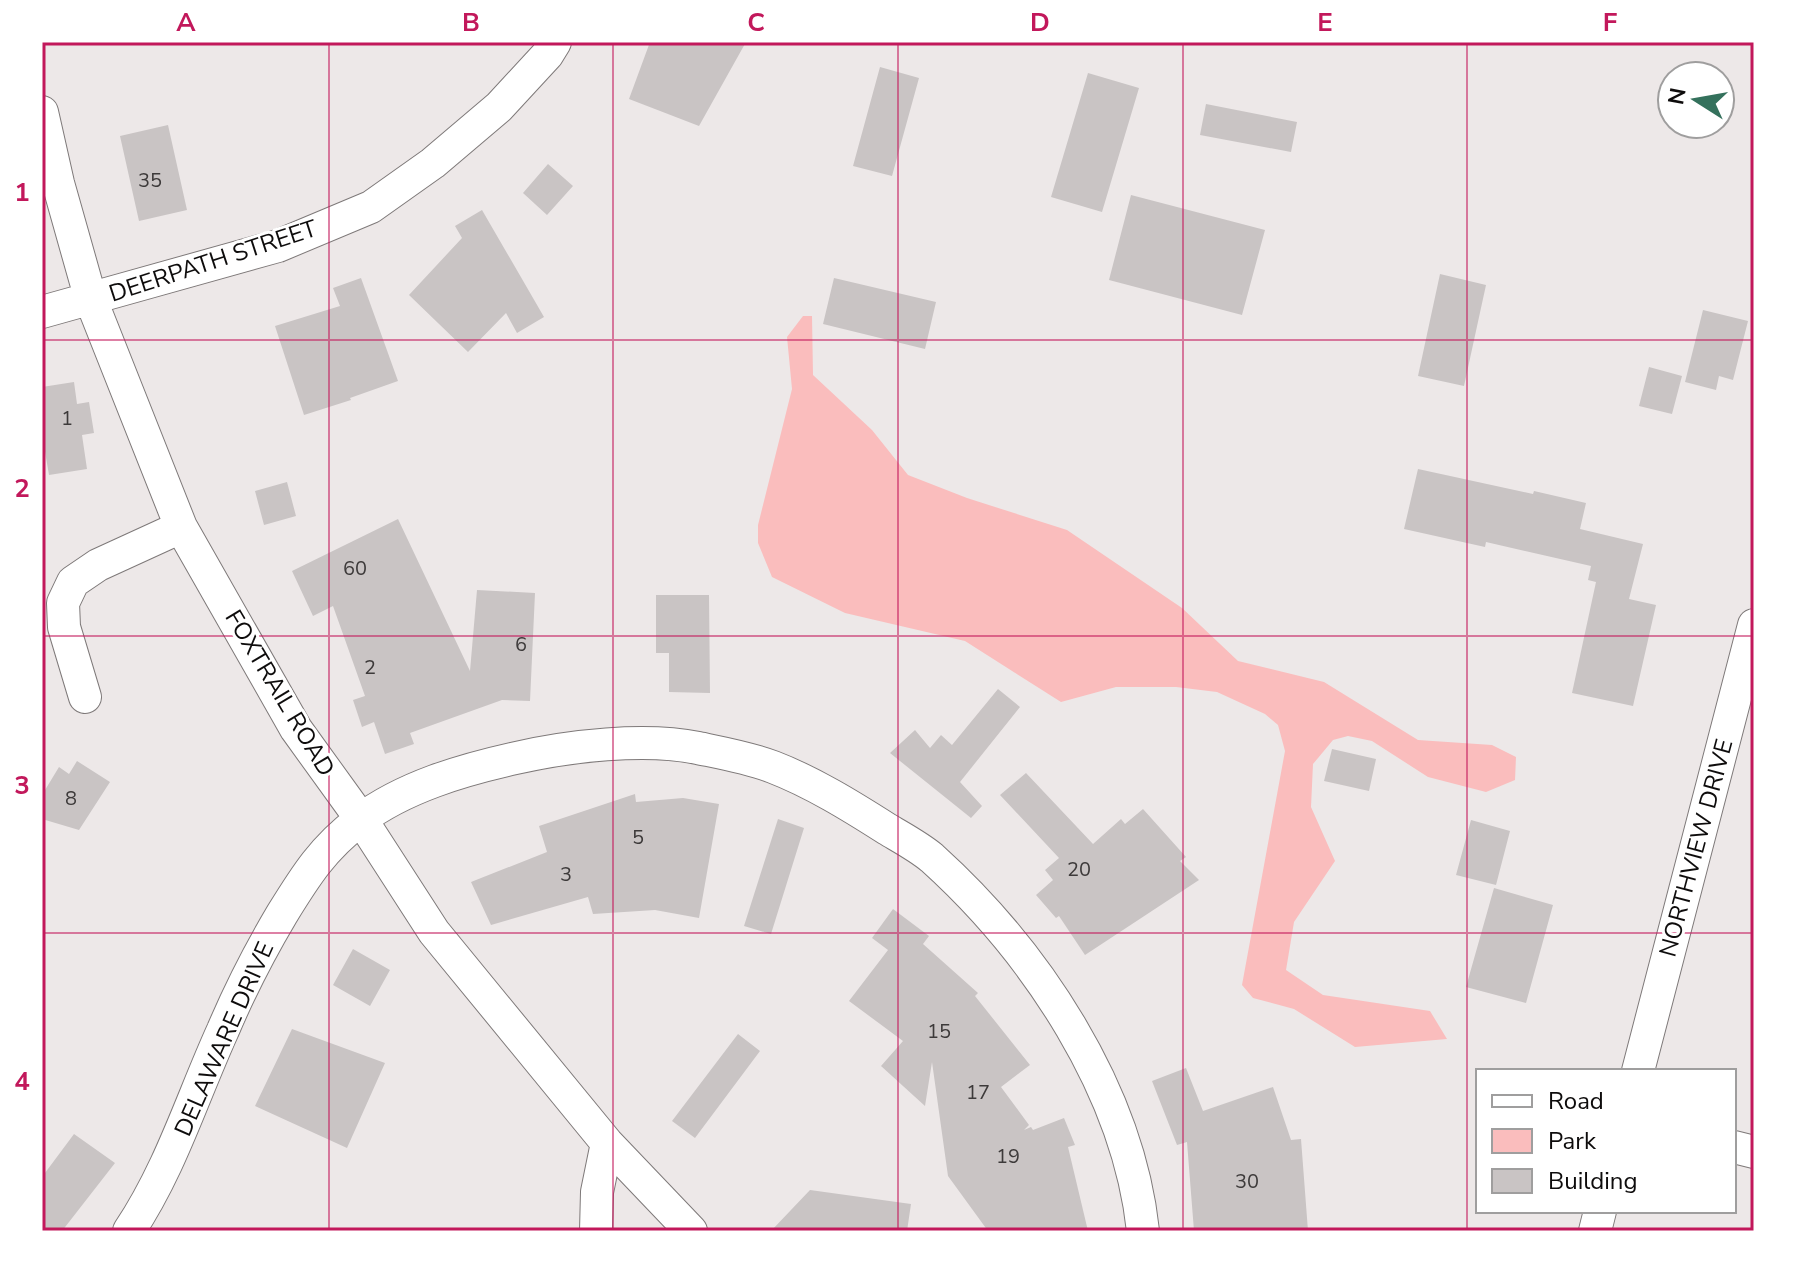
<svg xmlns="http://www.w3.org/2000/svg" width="1796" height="1273" font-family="'Nunito Sans',sans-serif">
	<rect width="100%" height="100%" fill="#ede8e8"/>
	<!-- green -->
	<path fill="#fabdbd" d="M803,316H812L813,375L872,430L908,475L967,498L1067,530L1182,608L1238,661L1324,682L1418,740L1492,745L1516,757L1515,780L1486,792L1428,777L1372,741L1348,736L1333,740L1313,764L1311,807L1335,861L1294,922L1286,970L1323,995L1430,1011L1447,1039L1355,1047L1294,1009L1253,998L1242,985L1285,751L1278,725L1265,714L1217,692L1176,687H1116L1061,702L965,641L845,613L772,577L758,543V525L792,389L787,337Z"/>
	<!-- building -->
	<path fill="#c9c4c4" d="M650,42H746L699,126L629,99Z
		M880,67L919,78L892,176L853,166Z
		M1088,73L1139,88L1102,212L1051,197Z
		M1206,104L1297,122L1291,152L1200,135Z
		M168,125L187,210L139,221L120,136Z
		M548,164L573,186L547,215L523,193Z
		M1131,195L1265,230L1242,315L1109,280Z
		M482,210L544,317L517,333L506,313L468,352L409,295L462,238L455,226Z
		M1440,274L1486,285L1464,386L1418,376Z
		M361,278L398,381L350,398L351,400L304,415L275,326L340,306L333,288Z
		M834,278L936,302L925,349L823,324Z
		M1703,310L1748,321L1733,380L1719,376L1716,390L1685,382Z
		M1649,367L1682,376L1672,414L1639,406Z
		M74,382L77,404L89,402L94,433L82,435L87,469L49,475L42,434V387Z
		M1418,469L1533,494L1534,491L1586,503L1580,529L1643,544L1629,599L1656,605L1633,706L1572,693L1596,582L1588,580L1591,566L1486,542L1485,547L1404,529Z
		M287,482L296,516L264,525L255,491Z
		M398,519L470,671L477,590L535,593L530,701L502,700L410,733L414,744L385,754L374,722L362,727L353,700L365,696L333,606L313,616L292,571Z
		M656,595H709L710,693L669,692V653H656Z
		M998,689L1020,707L960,782L982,806L971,818L890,753L915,730L930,748L941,735L952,745Z
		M1332,749L1376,759L1369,791L1324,781Z
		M77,761L110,782L79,830L42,819V795L59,767L69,774Z
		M1026,773L1093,844L1121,819L1125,824L1143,809L1186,857L1180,861L1199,880L1085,955L1059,916L1056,918L1036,895L1053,880L1045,870L1059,858L1000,795Z
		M635,794L636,802L683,798L719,804L699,918L655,910L593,914L588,897L491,925L471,882L547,852L539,826Z
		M778,819L804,828L771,934L744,926Z
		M1471,820L1510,831L1496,885L1456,875Z
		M1494,888L1553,905L1526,1003L1466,987Z
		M893,909L929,936L923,944L978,993L975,996L1030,1065L1001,1087L1029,1125L1024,1130L1031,1127L1033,1130L1064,1118L1075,1145L1068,1147L1088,1231H988L948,1176L932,1062L925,1106L881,1066L903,1041L849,1001L888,950L872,938Z
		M353,949L390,970L370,1006L333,985Z
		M292,1029L385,1063L347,1148L255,1106Z
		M738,1034L760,1051L695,1138L672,1121Z
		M1186,1068L1203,1111L1273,1087L1291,1140L1301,1139L1308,1231H1194L1187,1142L1177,1145L1152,1081Z
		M74,1134L115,1163L62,1231H42V1177Z
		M810,1190L911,1204L907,1231H771Z"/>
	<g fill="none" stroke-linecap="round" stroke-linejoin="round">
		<defs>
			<path id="minor" d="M42,112L58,183L91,300L181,527L296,729L361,819L434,932L607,1143L691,1231
				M42,312L278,246L371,207L433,163L499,107L547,55L555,42
				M85,697L64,627L63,603L73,582L98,565L181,527
				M1638,1071L1754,625
				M1734,1147L1754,1152
				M129,1231C171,1168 192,1098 223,1030C240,990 260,951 282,914C306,875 323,848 360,820C404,787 462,770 516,758C568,746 645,737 698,748C722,753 750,758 773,767C812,782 851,806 887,829C902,838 919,847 932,858C1036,952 1128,1090 1143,1231
				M596,1231L597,1192L607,1143
				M1595,1231L1600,1211"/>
		</defs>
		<!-- minor casing -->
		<use href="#minor" stroke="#7e7979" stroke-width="34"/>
		<!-- minor -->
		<use href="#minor" stroke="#fff" stroke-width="32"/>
	</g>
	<!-- grid -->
	<path fill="none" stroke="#c2185b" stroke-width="2" stroke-opacity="0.55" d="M329,42V1231M613,42V1231M898,42V1231M1183,42V1231M1467,42V1231M42,340H1754M42,636H1754M42,933H1754"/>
	<g text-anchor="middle" stroke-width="6" stroke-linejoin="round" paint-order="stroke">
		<!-- number labels -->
		<g font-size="20" fill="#3d3a3a">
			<text x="150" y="187">35</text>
			<text x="67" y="425">1</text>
			<text x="355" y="575">60</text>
			<text x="521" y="651">6</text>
			<text x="370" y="674">2</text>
			<text x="71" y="805">8</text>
			<text x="638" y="844">5</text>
			<text x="1079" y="876">20</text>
			<text x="566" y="881">3</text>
			<text x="939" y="1038">15</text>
			<text x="978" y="1099">17</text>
			<text x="1008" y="1163">19</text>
			<text x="1247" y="1188">30</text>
		</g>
		<!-- street labels -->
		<g font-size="24" fill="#0e0c0c" stroke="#fff">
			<text transform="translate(213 261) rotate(-18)" y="8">DEERPATH STREET</text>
			<text transform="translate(280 693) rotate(59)" y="8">FOXTRAIL ROAD</text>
			<text transform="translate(1696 848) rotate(-75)" y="8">NORTHVIEW DRIVE</text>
			<text transform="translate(224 1039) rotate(-66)" y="8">DELAWARE DRIVE</text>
		</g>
	</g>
	<!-- border -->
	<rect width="1796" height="1273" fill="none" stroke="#ffffff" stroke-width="88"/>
	<!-- legend -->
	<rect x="1476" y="1069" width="260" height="144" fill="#ffffff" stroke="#9f9e9e" stroke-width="2"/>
	<rect x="1492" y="1095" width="40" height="12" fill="#ffffff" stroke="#9f9e9e" stroke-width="2"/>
	<text x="1548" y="1109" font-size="24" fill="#0e0c0c">Road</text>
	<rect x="1492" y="1129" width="40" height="24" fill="#fabdbd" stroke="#9f9e9e" stroke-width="2"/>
	<text x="1548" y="1149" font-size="24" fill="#0e0c0c">Park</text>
	<rect x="1492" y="1169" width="40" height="24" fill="#c9c4c4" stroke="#9f9e9e" stroke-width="2"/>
	<text x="1548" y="1189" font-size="24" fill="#0e0c0c">Building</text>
	<!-- north arrow -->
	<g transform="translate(1696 100) rotate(281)"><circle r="38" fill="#ffffff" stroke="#9f9e9e" stroke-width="2"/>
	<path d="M0-6L14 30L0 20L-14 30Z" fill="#34715c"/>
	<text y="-12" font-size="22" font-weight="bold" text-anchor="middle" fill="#0e0c0c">N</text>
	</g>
	<rect x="44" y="44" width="1708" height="1185" fill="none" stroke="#c2185b" stroke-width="3"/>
	<g font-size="26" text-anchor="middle" font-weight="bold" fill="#c2185b">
		<text x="186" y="31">A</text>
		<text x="471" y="31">B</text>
		<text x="756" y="31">C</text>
		<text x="1040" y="31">D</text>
		<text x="1325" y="31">E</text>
		<text x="1610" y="31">F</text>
		<text x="22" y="201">1</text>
		<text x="22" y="497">2</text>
		<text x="22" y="794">3</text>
		<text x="22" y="1090">4</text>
	</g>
</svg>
